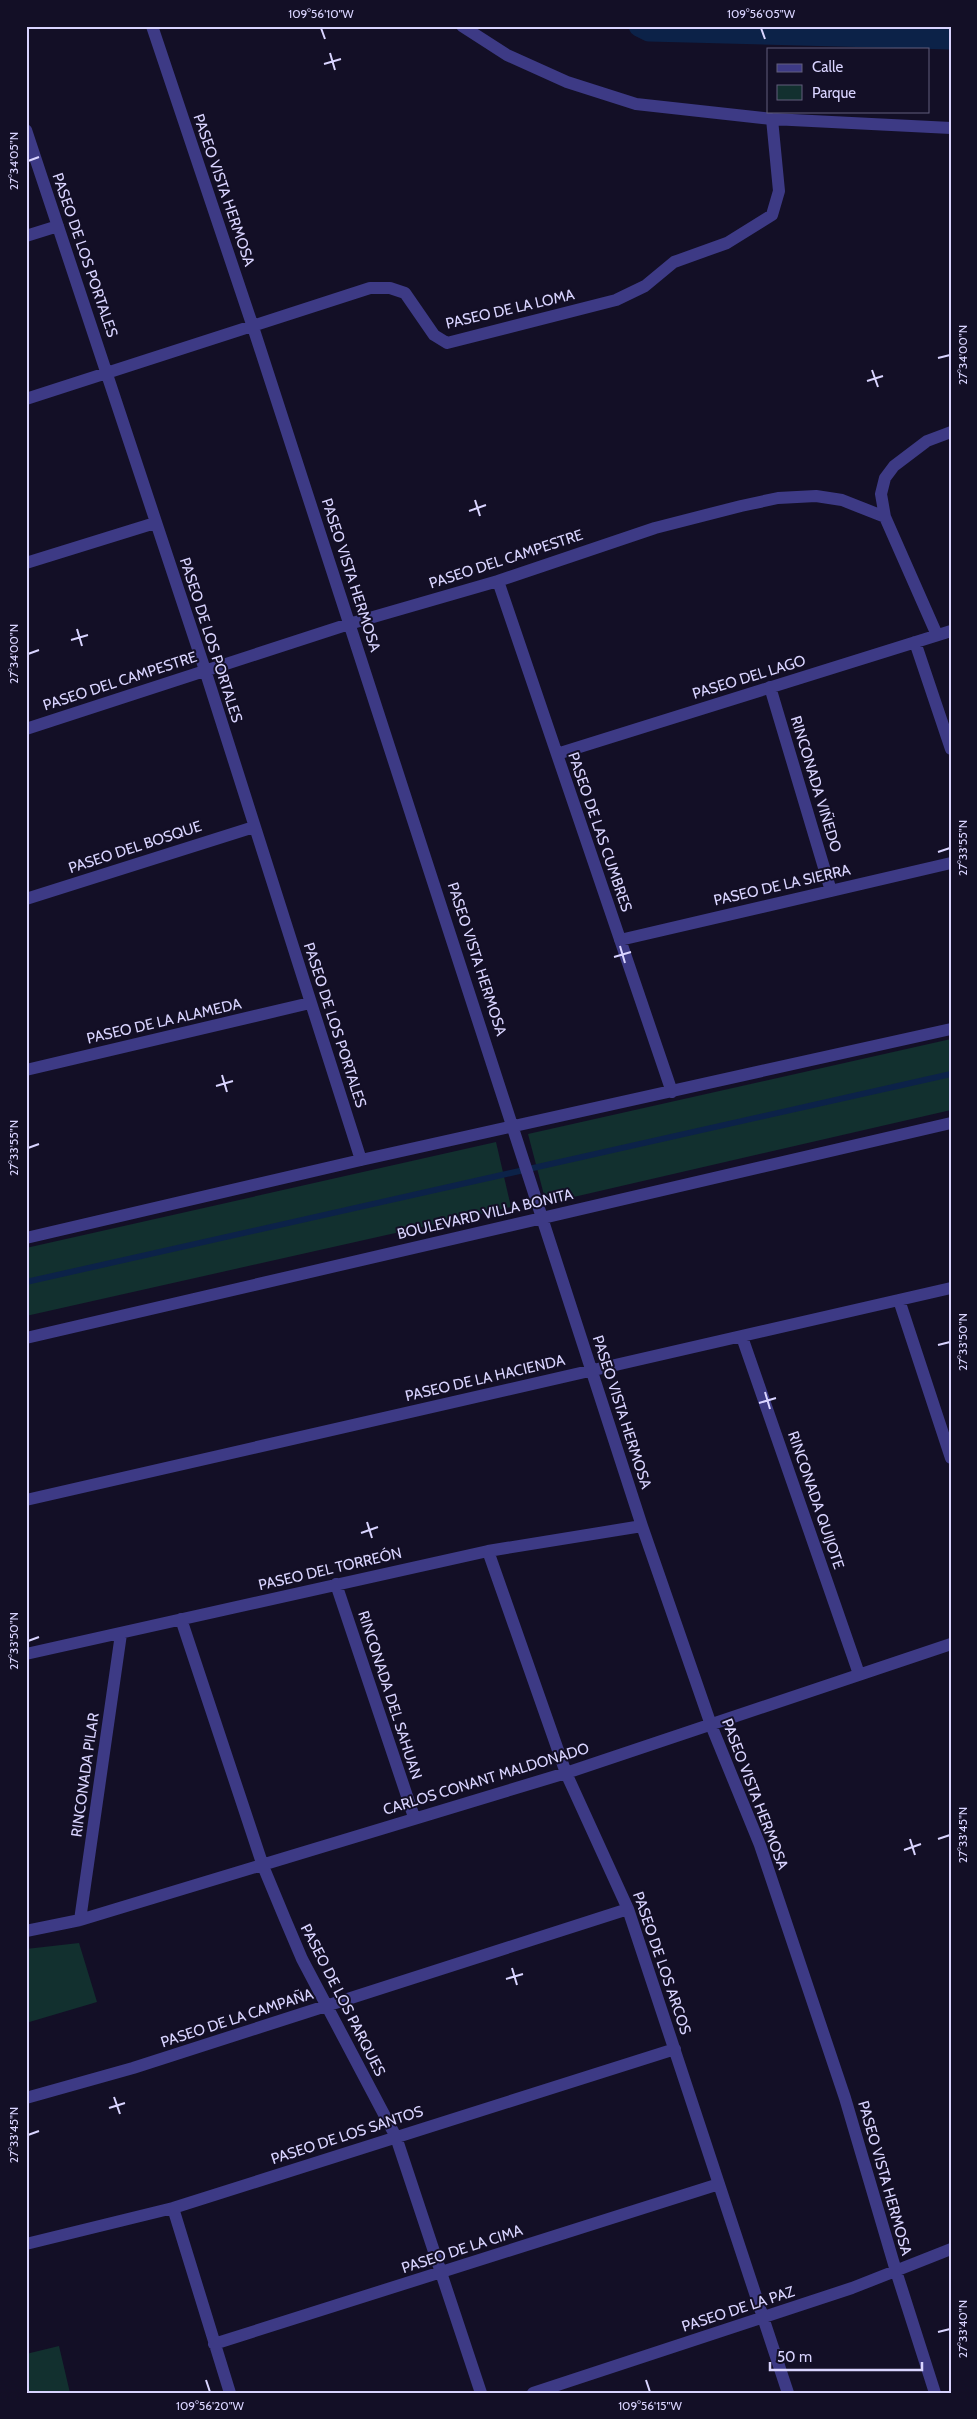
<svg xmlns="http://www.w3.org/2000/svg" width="977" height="2419" font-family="Cabin,sans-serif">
	<rect width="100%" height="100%" fill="#130f26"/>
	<!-- green -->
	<path fill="#12302f" d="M951,1039V1110L552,1202L544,1195L528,1134Z
		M496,1142L511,1207L26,1316V1248Z
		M79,1943L97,2002L26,2023V1949Z
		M59,2346L70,2393H26V2354Z"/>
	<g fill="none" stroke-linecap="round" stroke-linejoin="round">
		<!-- stream -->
		<path stroke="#0c2248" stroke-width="6" d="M26,1282L951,1074"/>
		<!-- canal -->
		<path stroke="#0c2248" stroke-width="21" d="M639,26L649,31L951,39"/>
		<!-- minor -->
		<path stroke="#3d3a85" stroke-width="12" d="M152,26L253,327L642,1526L711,1725L760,1845L845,2098L896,2271L935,2393
			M462,26L507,55L567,82L636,104L772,119L951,128
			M26,130L205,670L361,1160
			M26,236L58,226
			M26,399L370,288H390L405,293L434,335L447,343L616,300L645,286L674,262L727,243L772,215L779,191L772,119
			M26,563L155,523
			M498,581L672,1092
			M937,635L885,517L881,494L885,478L894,466L927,441L951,432
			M915,642L951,749
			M770,687L831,891
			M26,729L349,624L498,581L655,528L741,506L778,498L816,496L842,500L885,517
			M557,754L951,631
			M26,899L254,827
			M620,940L951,863
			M26,1070L310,1003
			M26,1238L361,1160L951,1029
			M899,1300L951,1458
			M742,1337L859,1674
			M26,1338L951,1123
			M26,1500L951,1288
			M488,1551L566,1773L628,1909L788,2393
			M336,1584L414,1817
			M181,1619L263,1866L285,1919L302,1959L396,2137L481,2393
			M26,1654L488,1551L642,1526
			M80,1920L121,1634
			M26,1931L80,1920L566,1773L951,1644
			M26,2098L133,2068L628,1909
			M173,2208L230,2393
			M26,2244L173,2208L675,2049
			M214,2344L719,2184
			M533,2393L852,2288L951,2249"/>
	</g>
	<!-- ticks -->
	<path fill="none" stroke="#d9d4ff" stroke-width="2" d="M321,28L325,39M761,28L765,39M330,53L335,70M324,64L341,59M28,161L39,157M938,358L950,355M872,370L878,387M867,381L883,376M475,500L480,516M469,511L486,505M77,629L82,646M71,640L88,635M28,654L39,650M938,852L950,848M620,946L625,963M614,957L631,952M222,1075L227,1092M216,1086L233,1081M28,1148L39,1144M938,1345L950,1342M765,1392L770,1409M759,1403L776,1398M367,1522L372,1538M361,1533L378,1527M28,1641L39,1637M910,1839L915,1855M938,1839L950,1835M904,1850L921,1844M512,1968L517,1985M506,1979L523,1974M114,2097L120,2114M109,2108L125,2103M28,2135L39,2131M938,2332L950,2329M206,2380L210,2392M646,2380L650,2392"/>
	<g text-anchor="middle" stroke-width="4" stroke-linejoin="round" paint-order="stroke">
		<!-- street labels -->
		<g font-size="15" fill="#d9d4ff" stroke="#130f26">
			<text transform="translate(224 190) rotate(71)" y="5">PASEO VISTA HERMOSA</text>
			<text transform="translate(85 255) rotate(71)" y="5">PASEO DE LOS PORTALES</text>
			<text transform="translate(510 309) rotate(-13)" y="5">PASEO DE LA LOMA</text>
			<text transform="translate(506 559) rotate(-18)" y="5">PASEO DEL CAMPESTRE</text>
			<text transform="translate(351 575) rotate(72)" y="5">PASEO VISTA HERMOSA</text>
			<text transform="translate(211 640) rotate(72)" y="5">PASEO DE LOS PORTALES</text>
			<text transform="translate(749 677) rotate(-17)" y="5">PASEO DEL LAGO</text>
			<text transform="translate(120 681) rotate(-18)" y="5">PASEO DEL CAMPESTRE</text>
			<text transform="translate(816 784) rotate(73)" y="5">RINCONADA VIÑEDO</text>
			<text transform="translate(600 832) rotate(71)" y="5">PASEO DE LAS CUMBRES</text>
			<text transform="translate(135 847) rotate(-18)" y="5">PASEO DEL BOSQUE</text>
			<text transform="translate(782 885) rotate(-13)" y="5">PASEO DE LA SIERRA</text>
			<text transform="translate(477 959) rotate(72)" y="5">PASEO VISTA HERMOSA</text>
			<text transform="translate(164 1021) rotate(-13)" y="5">PASEO DE LA ALAMEDA</text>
			<text transform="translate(335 1025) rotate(72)" y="5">PASEO DE LOS PORTALES</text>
			<text transform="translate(485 1214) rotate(-13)" y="5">BOULEVARD VILLA BONITA</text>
			<text transform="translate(485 1378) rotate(-13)" y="5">PASEO DE LA HACIENDA</text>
			<text transform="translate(622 1412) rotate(72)" y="5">PASEO VISTA HERMOSA</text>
			<text transform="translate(816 1500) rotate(71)" y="5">RINCONADA QUIJOTE</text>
			<text transform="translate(330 1569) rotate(-13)" y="5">PASEO DEL TORREÓN</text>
			<text transform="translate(390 1695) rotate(72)" y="5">RINCONADA DEL SAHUAN</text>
			<text transform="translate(85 1775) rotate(-82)" y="5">RINCONADA PILAR</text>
			<text transform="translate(486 1779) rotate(-17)" y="5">CARLOS CONANT MALDONADO</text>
			<text transform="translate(755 1794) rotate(69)" y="5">PASEO VISTA HERMOSA</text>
			<text transform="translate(662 1963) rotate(71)" y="5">PASEO DE LOS ARCOS</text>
			<text transform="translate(343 2000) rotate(63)" y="5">PASEO DE LOS PARQUES</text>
			<text transform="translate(237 2018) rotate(-18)" y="5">PASEO DE LA CAMPAÑA</text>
			<text transform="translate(347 2135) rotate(-18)" y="5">PASEO DE LOS SANTOS</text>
			<text transform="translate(885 2178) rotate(74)" y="5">PASEO VISTA HERMOSA</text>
			<text transform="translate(462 2249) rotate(-18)" y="5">PASEO DE LA CIMA</text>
			<text transform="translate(738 2309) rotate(-18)" y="5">PASEO DE LA PAZ</text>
		</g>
	</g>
	<!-- border -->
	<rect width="977" height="2419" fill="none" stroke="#130f26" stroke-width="55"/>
	<!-- legend -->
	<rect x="767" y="48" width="162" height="65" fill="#130f26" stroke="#625e7d"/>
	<rect x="777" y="64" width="25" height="8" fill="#3d3a85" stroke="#625e7d"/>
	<text x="812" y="72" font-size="15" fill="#d9d4ff">Calle</text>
	<rect x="777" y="85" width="25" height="15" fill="#12302f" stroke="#625e7d"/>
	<text x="812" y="98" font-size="15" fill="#d9d4ff">Parque</text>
	<!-- scale -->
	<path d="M770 2362v8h152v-8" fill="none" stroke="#d9d4ff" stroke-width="2.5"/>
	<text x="777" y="2362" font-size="15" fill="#d9d4ff" stroke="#130f26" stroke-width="4" paint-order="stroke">50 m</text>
	<rect x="28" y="28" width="922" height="2364" fill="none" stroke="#d9d4ff" stroke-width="2"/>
	<g font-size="12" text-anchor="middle" fill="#d9d4ff">
		<text x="321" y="18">109°56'10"W</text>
		<text x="761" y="18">109°56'05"W</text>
		<text transform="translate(14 161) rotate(-90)" y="4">27°34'05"N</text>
		<text transform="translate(963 355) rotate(-90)" y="4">27°34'00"N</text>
		<text transform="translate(14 654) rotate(-90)" y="4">27°34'00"N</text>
		<text transform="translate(963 848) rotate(-90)" y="4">27°33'55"N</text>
		<text transform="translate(14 1148) rotate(-90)" y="4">27°33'55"N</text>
		<text transform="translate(963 1342) rotate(-90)" y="4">27°33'50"N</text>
		<text transform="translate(14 1641) rotate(-90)" y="4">27°33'50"N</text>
		<text transform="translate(963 1835) rotate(-90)" y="4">27°33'45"N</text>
		<text transform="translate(14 2135) rotate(-90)" y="4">27°33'45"N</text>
		<text transform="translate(963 2329) rotate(-90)" y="4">27°33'40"N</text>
		<text x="210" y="2410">109°56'20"W</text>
		<text x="650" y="2410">109°56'15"W</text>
	</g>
</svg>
